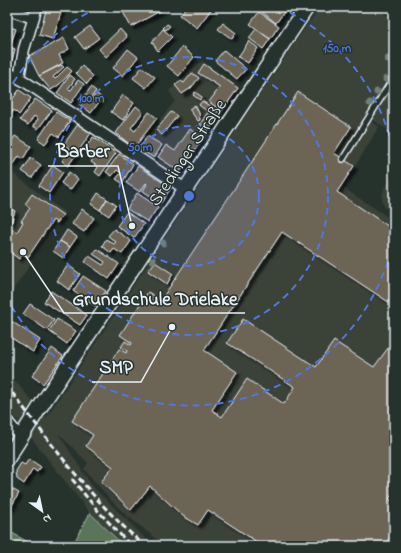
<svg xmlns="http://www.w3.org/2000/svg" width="401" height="553" font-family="'Indie Flower',sans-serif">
	<defs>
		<filter id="shadow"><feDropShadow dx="3.5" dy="3.5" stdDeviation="1" flood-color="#0009"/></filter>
	</defs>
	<rect width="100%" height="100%" fill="#26332d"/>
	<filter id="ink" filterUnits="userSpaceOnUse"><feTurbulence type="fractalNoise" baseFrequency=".025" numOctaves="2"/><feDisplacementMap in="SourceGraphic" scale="8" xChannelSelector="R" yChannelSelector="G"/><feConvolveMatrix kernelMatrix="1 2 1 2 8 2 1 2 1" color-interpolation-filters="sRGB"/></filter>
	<g filter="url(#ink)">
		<!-- built -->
		<path fill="#3b4239" d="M321,7H374L394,20V134L372,119L364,117L379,127L342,187L394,221V546H165L124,513L110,499L84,469L88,463L58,433L92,486L153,546H124L90,513L7,407V371L46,418L237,129L304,29Z
			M202,61L240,88L179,176L137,149L175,101L169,91Z
			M7,169L65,213L7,299Z
			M394,174V215L383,205L382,195L385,186Z"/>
		<!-- green -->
		<path fill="#5a745a" stroke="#a1b2a9" d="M90,513L124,546H72Z
			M7,530L35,546H7Z"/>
		<!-- building -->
		<path fill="#6c6554" stroke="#e8f1f8" filter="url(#shadow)" d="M47,7L62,9L53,39L39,35Z
			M131,7H167L131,27L123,12Z
			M186,7H213L197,28L180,15Z
			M265,7L268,9L269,7H288L276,23L262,12Z
			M259,12L279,26L270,39L250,24Z
			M223,23L236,33L232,39L218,29Z
			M167,24L170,26L166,30L163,28Z
			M7,26L16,29L10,46L7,44Z
			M90,26L99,38L84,49L75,37Z
			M120,29L127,37L106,57L99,49Z
			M163,29L172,37L158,51L152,42Z
			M256,29L270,39L263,49L249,38Z
			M64,38L69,49L59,55L63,63L39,76L29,56Z
			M249,41L258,48L248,63L238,57Z
			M7,46L15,49L11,64L7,62Z
			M182,47L194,57L179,76L167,66Z
			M128,49L138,57L123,76L113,68Z
			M224,50L246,69L237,79L215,61Z
			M204,64L238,88L222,111L209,102L220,87L198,73Z
			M61,65L64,67L53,77L55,79L67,67L72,71L60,84L51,90L39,76Z
			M82,66L93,76L87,84L76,73Z
			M142,67L155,77L146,88L133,78Z
			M192,73L199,78L191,88L182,94L175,85L181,81L184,83Z
			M70,75L75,79L68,89L71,90L78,80L84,84L71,103L57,93Z
			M91,87L96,91L90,99L92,100L96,93L102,98L91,113L79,104Z
			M19,90L31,98L19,115L14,110L10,116L7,114V107Z
			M195,92L202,97L200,100L193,95Z
			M298,92L351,127L334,153L354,166L337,192L394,230V296L390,303L282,232L204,350L237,372L212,410L222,417L247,379L284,404L295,387L227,343L243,319L316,367L334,341L374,367L394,340V491L389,499L394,502V531L384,546H263L208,510L198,525L183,516L150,486L131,510L101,482L113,467L86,446L93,435L72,421L119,349L126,353L127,351L121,347L125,341L131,345L132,343L120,335L148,292L161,300Z
			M123,95L134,103L123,120L111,112Z
			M35,99L52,110L38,129L33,126L38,119L34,116L28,125L20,120Z
			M202,101L220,113L209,130L200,124L208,112L199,105Z
			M195,105L199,113L200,120L198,121L189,109Z
			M136,106L143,112L131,128L135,131L149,112L157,118L134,148L116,133Z
			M56,112L70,121L59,137L53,133L45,144L38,139Z
			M171,112L177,116L162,135L156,130Z
			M78,124L91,133L68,166L62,161L70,149L64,144Z
			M190,129L203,138L180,172L158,157L166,145L175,151Z
			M15,136L31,146L23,159L19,156L14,164L7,159V148Z
			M147,136L162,145L154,158L140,149Z
			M93,137L116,153L100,176L95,172L98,167L91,162L94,157L84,150Z
			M119,154L133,164L122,183L116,179L121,173L117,170L112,176L106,172Z
			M31,158L41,165L32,178L22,171Z
			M53,165L63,172L49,193L39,186Z
			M138,166L171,188L161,203L143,191L147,184L146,183L140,192L126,183Z
			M69,172L78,179L70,190L61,183Z
			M98,193L107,199L100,210L91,204Z
			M137,193L158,207L148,222L127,209Z
			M32,194L63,215L57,223L53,220L28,257L23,254L19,259L7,250V236L12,229L17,232L23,222L21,221L30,208L25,204Z
			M107,199L116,205L109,216L100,210Z
			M7,207L15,211L11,223L7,221Z
			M82,209L94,218L84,232L72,224Z
			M127,212L144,224L134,238L117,226Z
			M114,229L131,241L122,254L114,249L111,253L102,246L106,239L114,244L116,242L108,236Z
			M67,230L77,237L70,247L60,241Z
			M60,241L70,247L63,258L53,251Z
			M97,249L119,264L109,279L85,262L89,256L103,265L105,262L93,254Z
			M155,262L173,274L167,284L148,271Z
			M68,265L80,274L69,290L57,281Z
			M83,276L106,291L95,306L73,291Z
			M51,291L87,315L80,325L44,302Z
			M30,304L54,320L47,330L23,314Z
			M57,319L76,331L67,344L49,331Z
			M11,321L40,340L33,352L7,335V328Z
			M52,348L63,356L43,384L32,376Z
			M29,459L41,467L37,472L33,469L24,484L17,479L16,471L21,463L25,465Z
			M10,488L19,493L7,514V494Z"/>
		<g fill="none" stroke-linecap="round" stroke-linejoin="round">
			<defs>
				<path id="lane" d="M343,159L394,77"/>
				<path id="street" d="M7,9L33,18
					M7,75H13L24,81L185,189
					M19,78L24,49L37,7
					M7,421L21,438"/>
				<path id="secondary" d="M7,459L40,407L307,7"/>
			</defs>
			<!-- lane casing -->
			<use href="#lane" stroke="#e8f1f8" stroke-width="8"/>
			<!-- street casing -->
			<use href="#street" stroke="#e8f1f8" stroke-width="13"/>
			<!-- secondary casing -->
			<use href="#secondary" stroke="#e8f1f8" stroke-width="17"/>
			<!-- lane -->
			<use href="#lane" stroke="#26332d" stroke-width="5"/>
			<!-- street -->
			<use href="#street" stroke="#26332d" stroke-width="10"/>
			<!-- secondary -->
			<use href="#secondary" stroke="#26332d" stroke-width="14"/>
			<!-- rail -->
			<path stroke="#e8f1f8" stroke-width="3" stroke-dasharray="6 3" stroke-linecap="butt" d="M7,386C50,442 91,500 145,546
				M72,479L99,512L131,546"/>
		</g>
		<!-- trees -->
		<g fill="#71807a">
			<circle cx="388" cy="59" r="3.5"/>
			<circle cx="386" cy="79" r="3.5"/>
			<circle cx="377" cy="92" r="3.5"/>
			<circle cx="370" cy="103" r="3.5"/>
			<circle cx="163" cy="243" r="3.5"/>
			<circle cx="153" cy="260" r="3.5"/>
		</g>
	</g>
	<!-- distance rings -->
	<circle cx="189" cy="196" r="70" fill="#5077e0" fill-opacity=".12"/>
	<g fill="none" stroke="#5077e0" stroke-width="2" stroke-dasharray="7 5">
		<circle cx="189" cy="196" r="70"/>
		<circle cx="189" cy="196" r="139"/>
		<path d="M394 238A209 209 0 0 1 7 299M7 93A209 209 0 0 1 99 7M279 7A209 209 0 0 1 394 154"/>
	</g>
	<g text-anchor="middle" stroke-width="3" stroke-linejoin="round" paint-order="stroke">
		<!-- street labels -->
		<g font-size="18" fill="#e8f1f8" stroke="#26332d">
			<text transform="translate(187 152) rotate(-56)" y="6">Stedinger Straße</text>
		</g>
	</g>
	<circle cx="189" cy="196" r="6" fill="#5077e0" stroke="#26332d" stroke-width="2"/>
	<g font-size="12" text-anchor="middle" font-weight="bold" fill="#5077e0" stroke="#26332d" stroke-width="3" stroke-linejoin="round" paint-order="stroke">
		<text x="337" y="52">150 m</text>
		<text x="91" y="102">100 m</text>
		<text x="140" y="151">50 m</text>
	</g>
	<!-- callouts -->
	<path fill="none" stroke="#e8f1f8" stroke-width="1.5" d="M132 226L118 166H48M23 252L64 313H245M172 327L141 382H92"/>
	<g fill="#e8f1f8" stroke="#26332d" stroke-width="1.5">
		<circle cx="132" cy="226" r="4"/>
		<circle cx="23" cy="252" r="4"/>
		<circle cx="172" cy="327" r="4"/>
	</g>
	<g font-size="19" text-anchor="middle" font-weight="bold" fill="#e8f1f8" stroke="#26332d" stroke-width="3" stroke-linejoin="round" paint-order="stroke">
		<text x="83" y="157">Barber</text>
		<text x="155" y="305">Grundschule Drielake</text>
		<text x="116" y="373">SMP</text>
	</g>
	<!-- margin -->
	<rect width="401" height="553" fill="none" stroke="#26332d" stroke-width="24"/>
	<rect x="12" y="12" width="377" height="529" fill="none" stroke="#e8f1f8" stroke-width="1.5" filter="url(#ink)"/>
	<!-- north arrow -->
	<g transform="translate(42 511) rotate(147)" stroke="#26332d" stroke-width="3" paint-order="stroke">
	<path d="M0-3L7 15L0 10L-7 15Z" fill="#e8f1f8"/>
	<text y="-6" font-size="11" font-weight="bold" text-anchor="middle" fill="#e8f1f8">N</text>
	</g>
</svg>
